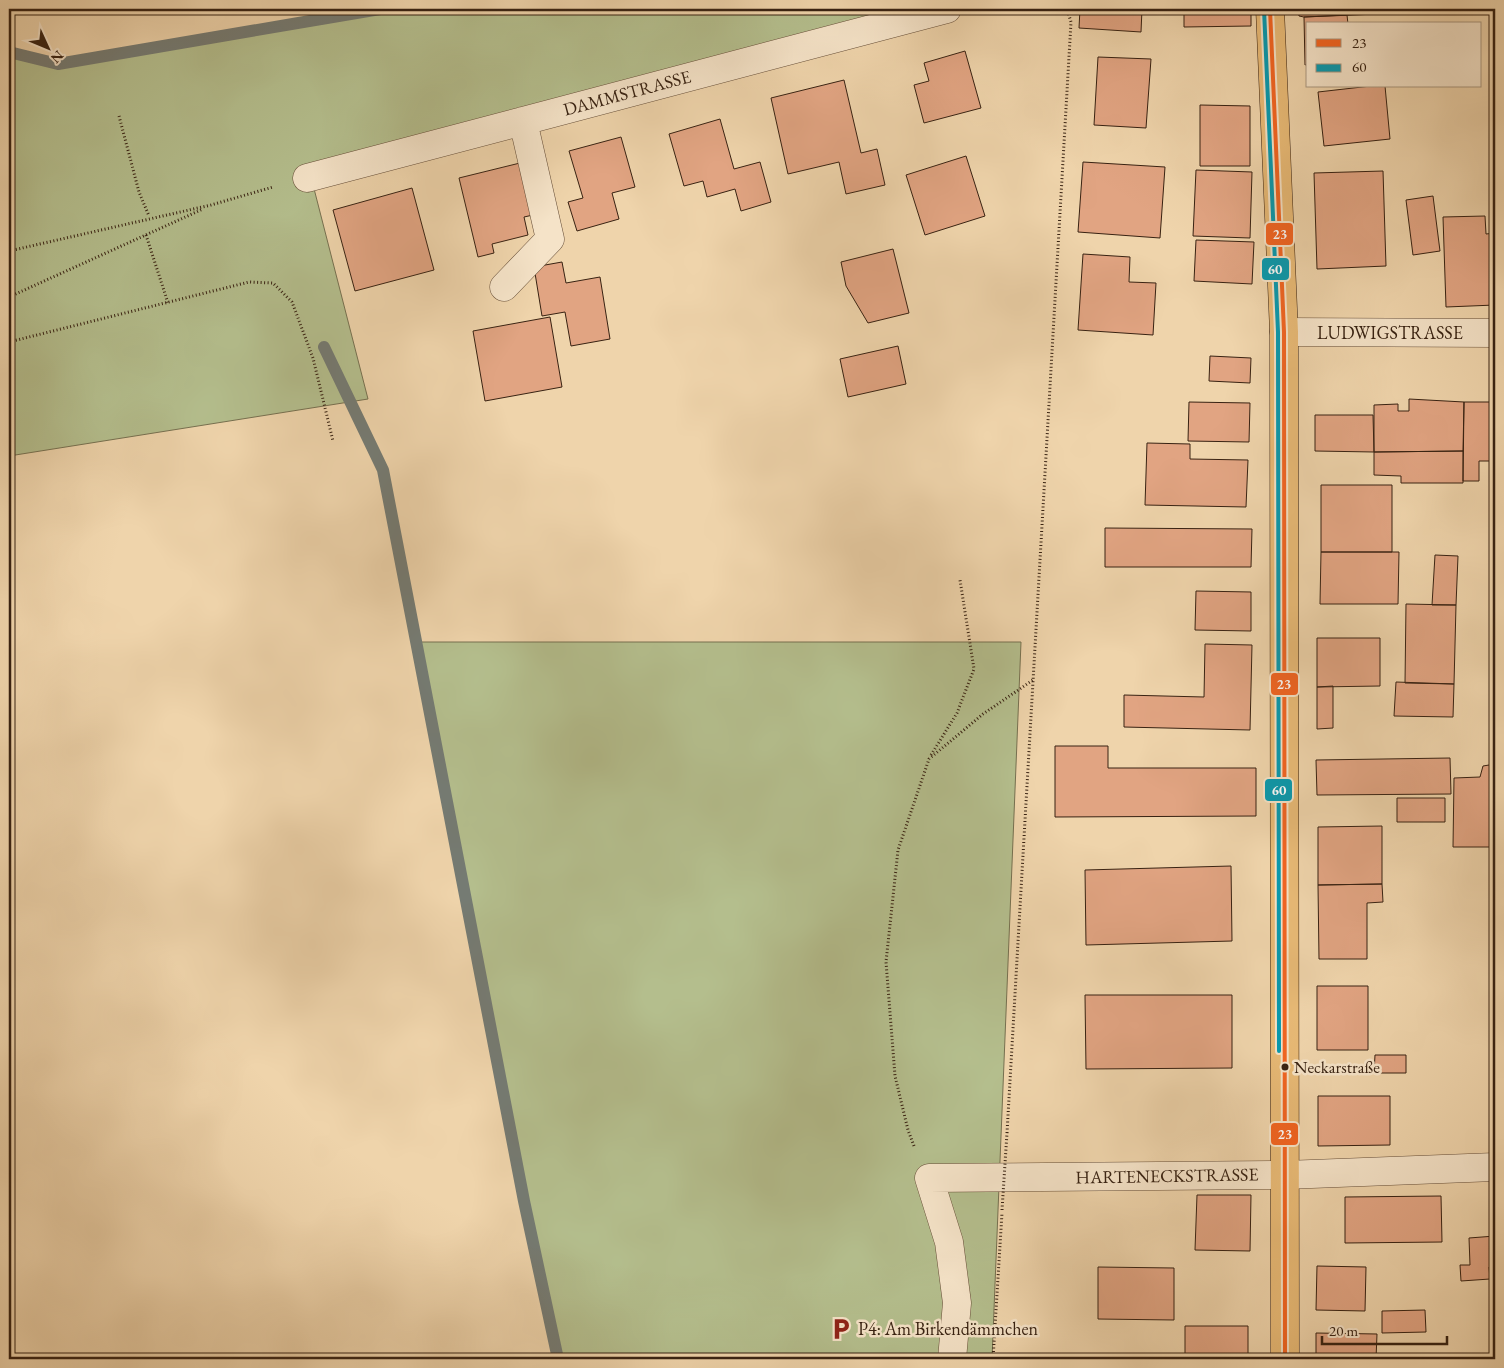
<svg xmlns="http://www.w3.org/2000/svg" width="1504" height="1368" font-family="'EB Garamond',serif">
	<rect width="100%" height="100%" fill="#efd4ab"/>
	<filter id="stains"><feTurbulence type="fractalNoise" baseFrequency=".004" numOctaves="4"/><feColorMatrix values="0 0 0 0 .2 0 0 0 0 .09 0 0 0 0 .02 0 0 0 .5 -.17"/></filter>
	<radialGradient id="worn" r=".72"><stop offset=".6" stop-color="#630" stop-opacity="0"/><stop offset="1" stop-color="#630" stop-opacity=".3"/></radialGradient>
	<!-- green -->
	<path fill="#b4be8d" stroke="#767050" d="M380,9H947L311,177L368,399L9,456V52L58,64Z
		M418,642H1021L992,1359H558L524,1201Z"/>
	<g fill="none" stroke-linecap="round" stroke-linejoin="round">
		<!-- stream -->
		<path stroke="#757b73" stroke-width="12" d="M9,52L58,64L380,9
			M324,347L383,470L524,1201L558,1359"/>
	</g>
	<!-- building -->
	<path fill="#e1a482" stroke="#382212" d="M1080,9H1142L1141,32L1079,28Z
		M1184,9H1251V26L1184,27Z
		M1298,9H1402V13L1304,17L1299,16Z
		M1493,9H1495V128H1491Z
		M1347,15L1348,24H1308V64L1305,65L1304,17Z
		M965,51L981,108L924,123L914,85L929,81L924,63Z
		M1098,57L1151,59L1146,128L1094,125Z
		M844,80L861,153L877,149L885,185L846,194L839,162L788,174L771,98Z
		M1371,86H1385L1390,139L1324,146L1318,92Z
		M1200,105L1250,106V166H1200Z
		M720,119L734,169L760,162L771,202L741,211L735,189L707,197L703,181L684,186L669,134Z
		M621,137L635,187L612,193L619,219L577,231L568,202L583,198L569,151Z
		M966,156L985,216L925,235L906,175Z
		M1083,162L1165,167L1160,238L1078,232Z
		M520,163L533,215L524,217L528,235L492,244L494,253L478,257L459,178Z
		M1196,170L1252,172L1250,238L1193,236Z
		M1383,171L1386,266L1317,269L1314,173Z
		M412,188L434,270L355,291L333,210Z
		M1433,196L1440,251L1413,255L1406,200Z
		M1485,216L1486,234L1495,233V305L1446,307L1443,217Z
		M1196,240L1254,242L1252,284L1194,281Z
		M893,249L909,313L868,323L846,286L841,262Z
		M1083,254L1130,257L1129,282L1156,283L1153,335L1078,330Z
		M562,262L566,283L600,277L610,339L571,346L565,312L542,316L534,267Z
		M550,317L562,387L485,401L473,331Z
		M898,346L906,384L848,397L840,359Z
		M1210,356L1251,358L1250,383L1209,381Z
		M1409,399L1464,402L1463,451L1374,452V405L1398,404V411H1409Z
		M1189,402L1250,403L1249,442L1188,441Z
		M1464,402H1493V461H1479V481H1463Z
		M1315,415H1373L1374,452L1315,451Z
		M1147,443L1190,444V459L1248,460L1246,507L1145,505Z
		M1463,451V483H1401V476L1374,475V452Z
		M1321,485H1392V552H1321Z
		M1105,528L1252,529L1251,567H1105Z
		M1321,552H1399L1398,604H1320Z
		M1435,555L1458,556L1456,605H1432Z
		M1196,591L1251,592V631L1195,630Z
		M1406,604L1456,605L1454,684L1405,683Z
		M1317,638H1380V686L1317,687Z
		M1205,644L1252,645L1250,730L1124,727V695L1204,697Z
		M1396,682L1454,684L1453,717L1394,716Z
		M1333,686V728L1317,729V687Z
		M1055,746H1108V768H1256V816L1055,817Z
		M1450,758L1451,794L1317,795L1316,760Z
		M1495,764V847H1453L1454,778L1480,777L1483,766Z
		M1397,798H1445V822H1397Z
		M1382,826V884L1318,885V827Z
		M1231,866L1232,941L1086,945L1085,870Z
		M1382,884L1383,902L1367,903V959H1319L1318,885Z
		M1317,986H1368V1050H1317Z
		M1085,995H1232V1068L1086,1069Z
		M1375,1055H1406V1073H1374Z
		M1318,1096H1390V1145L1318,1146Z
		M1197,1195H1251L1250,1251L1195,1250Z
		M1441,1196L1442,1242L1345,1243V1197Z
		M1495,1236V1266L1489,1267L1490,1279L1461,1281L1460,1265H1470L1469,1238Z
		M1317,1266L1366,1267L1365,1311L1316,1310Z
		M1098,1267L1174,1268V1320L1098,1319Z
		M1425,1310L1426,1332L1382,1333V1311Z
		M1185,1326H1248V1359H1185Z
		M1316,1333L1377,1334L1376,1359H1316Z"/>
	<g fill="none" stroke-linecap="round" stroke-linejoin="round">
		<defs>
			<path id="minor" d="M307,178L947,9
				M504,287L550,239L523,121
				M1284,332L1495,333
				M952,1359L957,1303L949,1242L929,1178L1285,1175L1495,1167"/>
			<path id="major" d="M1270,9L1284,332L1285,1359"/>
		</defs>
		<!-- minor casing -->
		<use href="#minor" stroke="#664e38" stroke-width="29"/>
		<!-- major casing -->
		<use href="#major" stroke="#382212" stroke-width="29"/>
		<!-- path -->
		<path stroke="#382212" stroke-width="3" stroke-dasharray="1 2.5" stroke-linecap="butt" d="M119,116L139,192L149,216
			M146,235L168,303
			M9,251L211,205L273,187
			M9,297L203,209
			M9,342L249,282L273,283L292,302L313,358L333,441
			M931,755L957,713L974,669L960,580
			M1007,1133L1071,22L1067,9
			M914,1146L908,1130L895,1076L886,962L898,850L929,759L983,714L1033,680
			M993,1359L1002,1213"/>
		<!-- minor -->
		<use href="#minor" stroke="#f5e3c8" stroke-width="28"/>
		<!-- major -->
		<use href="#major" stroke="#e8ba76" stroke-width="28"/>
		<!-- path-bridge -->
		<path stroke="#382212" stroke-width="3" stroke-dasharray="1 2.5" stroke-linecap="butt" d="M1002,1210L1007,1133"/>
		<defs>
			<path id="bus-1" d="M1270,9L1284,332L1285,1359"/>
			<path id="bus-2" d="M1264,9L1278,332L1279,1051"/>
		</defs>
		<!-- bus-1 casing -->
		<use href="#bus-1" stroke="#f5e3c8" stroke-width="8"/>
		<!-- bus-2 casing -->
		<use href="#bus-2" stroke="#f5e3c8" stroke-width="8"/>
		<!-- bus-1 -->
		<use href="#bus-1" stroke="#f26522" stroke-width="4"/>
		<!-- bus-2 -->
		<use href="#bus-2" stroke="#089aaf" stroke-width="4"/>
	</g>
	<!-- icons -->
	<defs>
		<symbol id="parking-bare" viewBox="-9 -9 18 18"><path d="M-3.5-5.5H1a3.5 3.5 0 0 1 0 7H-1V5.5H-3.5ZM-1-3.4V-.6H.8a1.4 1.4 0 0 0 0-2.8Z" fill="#8f2418" stroke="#f5e3c8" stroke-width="2.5" paint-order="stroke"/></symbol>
	</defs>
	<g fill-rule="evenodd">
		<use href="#parking-bare" x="825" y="1313" width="32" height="32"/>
	</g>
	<!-- markers -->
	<circle fill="#382212" stroke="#f5e3c8" stroke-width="2" cx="1285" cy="1067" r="4.5"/>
	<g text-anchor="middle" stroke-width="5" stroke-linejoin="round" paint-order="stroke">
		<!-- bus labels -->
		<g font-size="17" fill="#382212" stroke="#f5e3c8" text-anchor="start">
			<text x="1294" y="1073">Neckarstraße</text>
		</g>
		<!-- street labels -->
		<g font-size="18" fill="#382212" stroke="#f5e3c8">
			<text transform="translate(627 93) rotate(-15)" y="6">DAMMSTRASSE</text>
			<text x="1390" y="339">LUDWIGSTRASSE</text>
			<text transform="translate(1167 1176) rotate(-1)" y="6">HARTENECKSTRASSE</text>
		</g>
		<!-- poi labels -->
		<g font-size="18" fill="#382212" stroke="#f5e3c8" text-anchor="start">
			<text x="858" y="1335">P4: Am Birkendämmchen</text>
		</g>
	</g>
	<g stroke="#f5e3c8" stroke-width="2">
		<rect x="1265" y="222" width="29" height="24" rx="5" fill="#f26522"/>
		<rect x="1261" y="257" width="29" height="24" rx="5" fill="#089aaf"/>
		<rect x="1270" y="672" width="29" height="24" rx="5" fill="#f26522"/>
		<rect x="1264" y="778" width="29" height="24" rx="5" fill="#089aaf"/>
		<rect x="1270" y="1122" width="29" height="24" rx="5" fill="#f26522"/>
	</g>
	<g font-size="14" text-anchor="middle" font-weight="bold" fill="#fff">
		<text x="1280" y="239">23</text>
		<text x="1275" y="274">60</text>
		<text x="1284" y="689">23</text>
		<text x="1279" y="795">60</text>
		<text x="1285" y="1139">23</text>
	</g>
	<!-- margin -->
	<rect width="1504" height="1368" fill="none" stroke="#efd4ab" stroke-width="30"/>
	<rect x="10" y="10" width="1484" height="1348" fill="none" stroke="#382212" stroke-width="2.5"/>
	<rect x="15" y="15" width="1474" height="1338" fill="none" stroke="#382212"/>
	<!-- legend -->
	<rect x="1306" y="22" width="175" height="65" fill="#f5e3c8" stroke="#a9967f"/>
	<rect x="1316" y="39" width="25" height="8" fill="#f26522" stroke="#a9967f"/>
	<text x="1352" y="48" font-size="15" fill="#382212">23</text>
	<rect x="1316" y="64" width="25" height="8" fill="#089aaf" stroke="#a9967f"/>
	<text x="1352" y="72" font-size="15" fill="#382212">60</text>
	<!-- north arrow -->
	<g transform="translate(48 48) rotate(134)" stroke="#f5e3c8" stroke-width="4" paint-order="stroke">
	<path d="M0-4L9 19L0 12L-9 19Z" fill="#382212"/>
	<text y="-8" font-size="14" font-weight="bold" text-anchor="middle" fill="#382212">N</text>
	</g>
	<!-- scale -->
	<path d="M1322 1336v8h125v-8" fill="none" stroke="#382212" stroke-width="2.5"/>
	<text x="1329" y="1336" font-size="15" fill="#382212" stroke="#f5e3c8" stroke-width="4" paint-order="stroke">20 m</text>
	<rect width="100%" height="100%" filter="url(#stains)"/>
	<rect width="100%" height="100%" fill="url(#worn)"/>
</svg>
